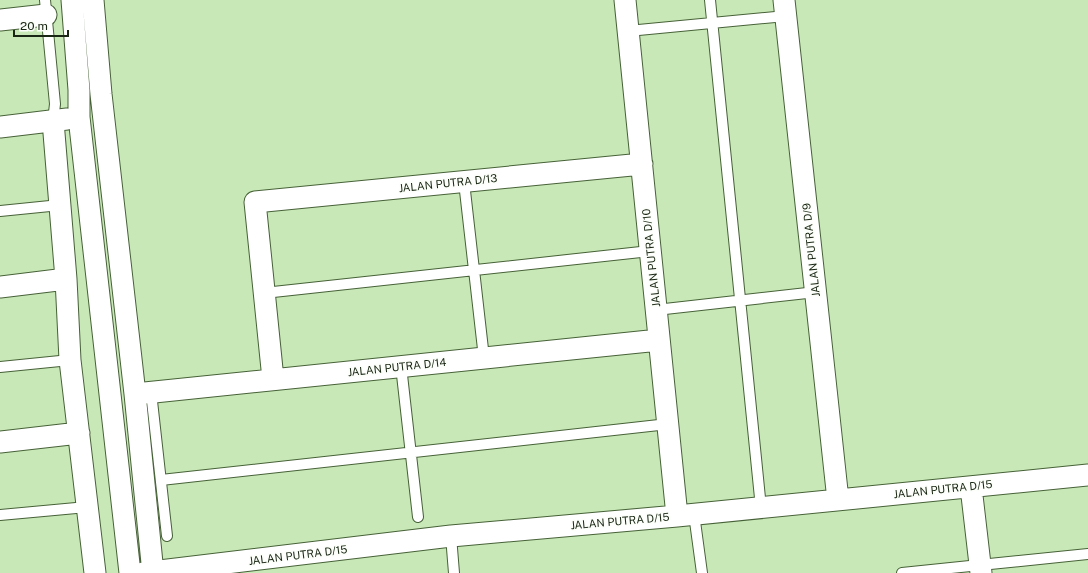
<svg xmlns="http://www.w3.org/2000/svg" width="1088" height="573" font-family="'Public Sans',sans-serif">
	<rect width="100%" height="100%" fill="#c8e8b7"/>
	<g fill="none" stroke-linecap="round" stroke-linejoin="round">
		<defs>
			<path id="service" d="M45,0L55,104L53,121
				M710,0L761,508
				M628,31L786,16
				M464,182L484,358
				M0,211L60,205
				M264,293L650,251
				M656,310L816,292
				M401,366L418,517
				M0,367L70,360
				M151,392L167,536
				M161,480L668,424
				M694,514L702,573
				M0,515L87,507
				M451,536L454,573
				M902,573L1088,554"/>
			<path id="minor" d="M72,0L79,90V117L130,573
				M93,0L101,94L135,394L153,573
				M625,0L677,516
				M784,0L838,500
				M0,20L46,15
				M53,121L66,279L70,360L95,573
				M0,127L67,119
				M0,287L66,279
				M273,379L255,202L642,164
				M135,394L659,340
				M0,442L79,433
				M971,487L981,573
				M143,573L451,536L677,516L1088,475"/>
		</defs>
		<!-- service casing -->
		<use href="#service" stroke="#466137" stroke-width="12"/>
		<!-- minor casing -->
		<use href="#minor" stroke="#466137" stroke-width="23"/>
		<!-- service -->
		<use href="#service" stroke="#fff" stroke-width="10"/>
		<!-- minor -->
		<use href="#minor" stroke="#fff" stroke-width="21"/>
	</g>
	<g text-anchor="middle" stroke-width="3" stroke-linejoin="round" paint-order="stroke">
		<!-- street labels -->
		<g font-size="11" fill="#1a2614" stroke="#fbfef9">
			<text transform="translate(448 183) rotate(-6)" y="4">JALAN PUTRA D/13</text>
			<text transform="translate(811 250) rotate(-96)" y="4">JALAN PUTRA D/9</text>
			<text transform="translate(651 258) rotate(-96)" y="4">JALAN PUTRA D/10</text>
			<text transform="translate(397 367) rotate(-6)" y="4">JALAN PUTRA D/14</text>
			<text transform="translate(943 489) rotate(-6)" y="4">JALAN PUTRA D/15</text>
			<text transform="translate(620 521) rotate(-5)" y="4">JALAN PUTRA D/15</text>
			<text transform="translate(298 555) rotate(-7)" y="4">JALAN PUTRA D/15</text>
		</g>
	</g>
	<!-- scale -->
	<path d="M14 30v6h54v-6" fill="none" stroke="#1a2614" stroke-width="2"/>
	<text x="20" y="30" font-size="12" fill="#1a2614" stroke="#fbfef9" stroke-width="3" paint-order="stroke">20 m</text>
</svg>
